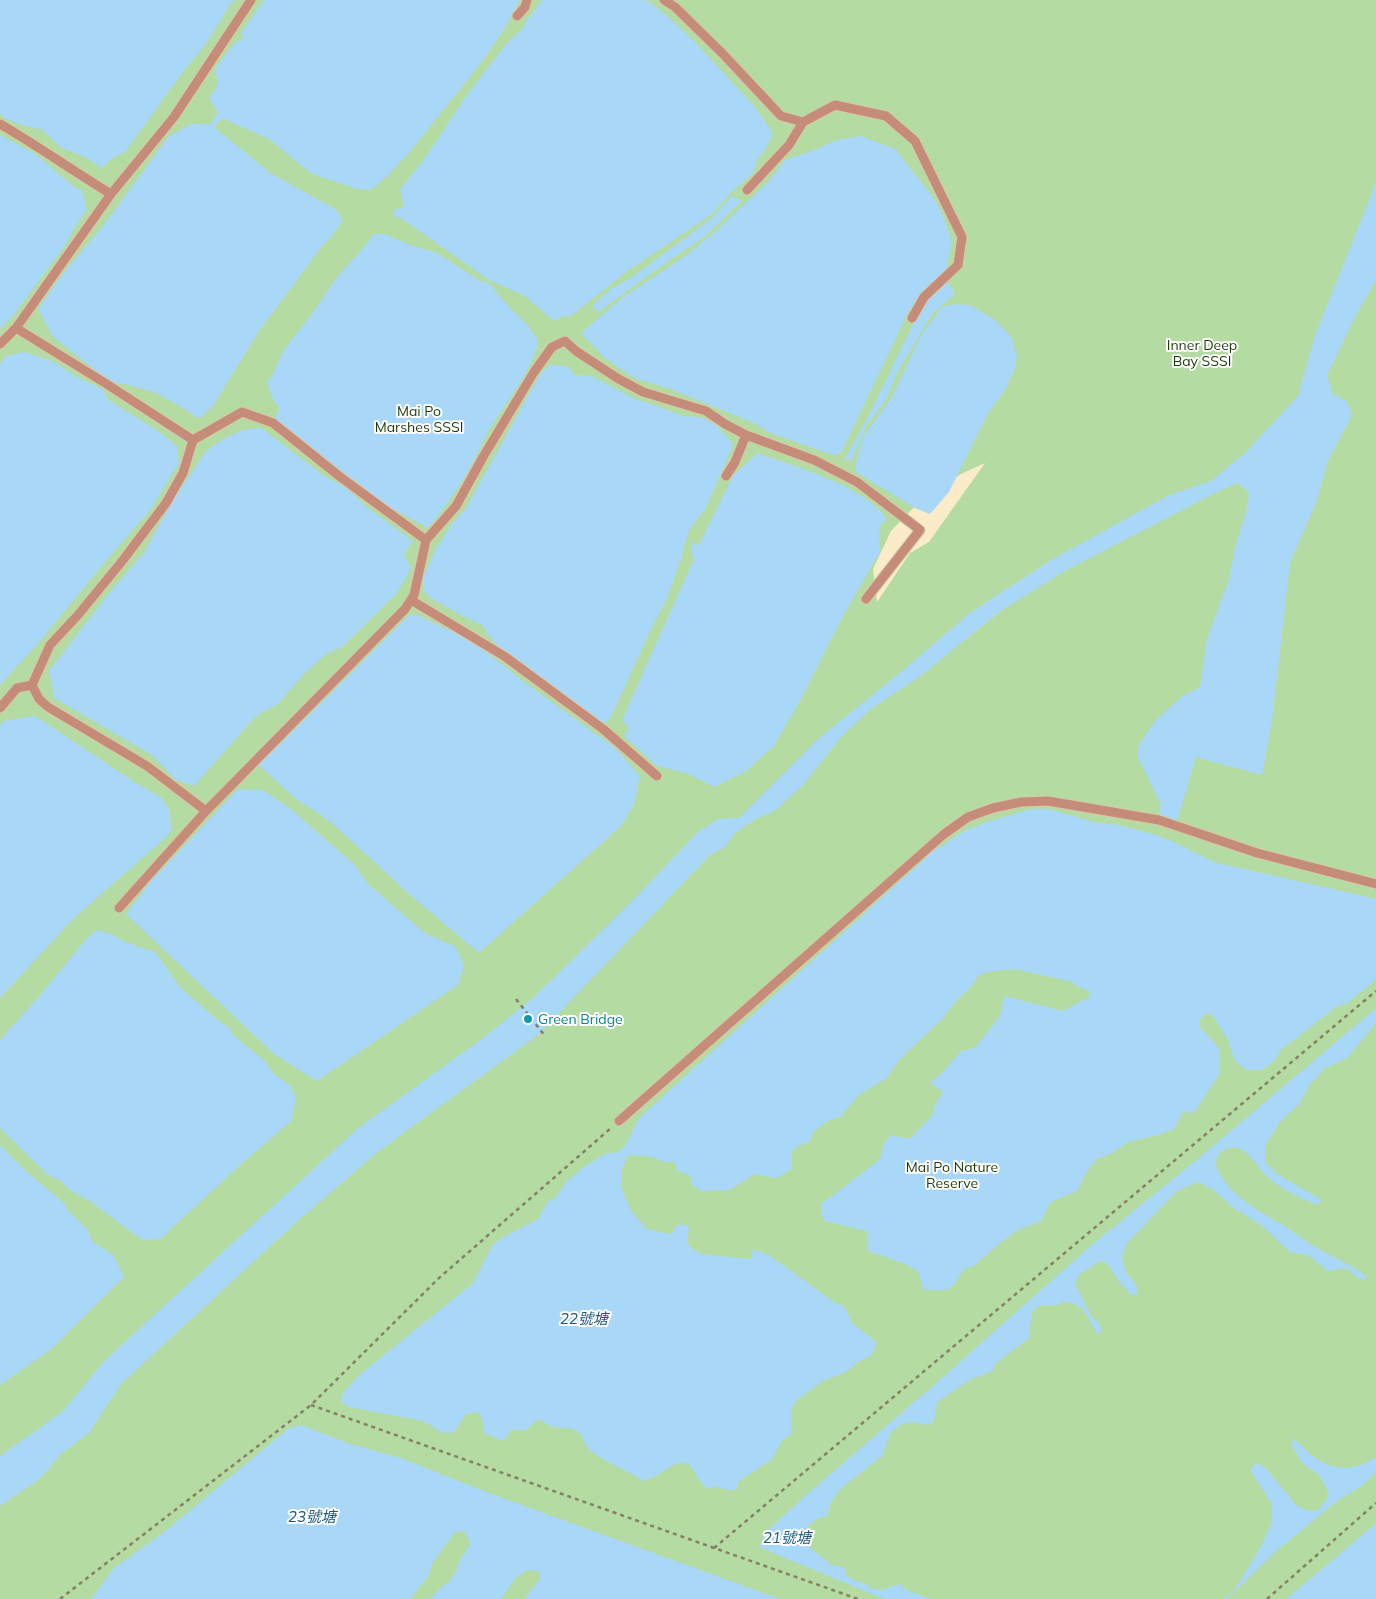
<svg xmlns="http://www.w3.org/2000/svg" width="1376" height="1599" font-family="Mulish,'Noto Sans TC',sans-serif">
	<rect width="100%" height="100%" fill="#faecc9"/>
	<!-- green -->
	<path fill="#b4dba1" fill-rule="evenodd" d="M0,0H1376V1599H0ZM985,463L929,542L910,553L877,602L873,569L891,531L922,499L961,474ZM1045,564L999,612L966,639L930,648L970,613Z"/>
	<!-- water -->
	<path fill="#a9d7f7" d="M0,0H236L231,3L208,41L180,76L125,152L111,159L102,168L87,158L60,147L43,130L22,125L4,118L0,113Z
		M264,0H519V1C499,44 470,77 440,114C419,140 398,169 371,190L358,189L312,174L269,139L224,119C219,121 216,122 215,128L272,174L335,209L343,220L333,235L322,246L257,334L213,406L200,418L196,417L188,411L155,392L125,384H113L53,337L38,309L64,272L103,226L169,136L192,124H205L210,125L218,112L209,98L218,84L215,69L236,41L244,40L241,33Z
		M542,0H642L650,2L672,20L693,40L755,107L773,133L764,152L757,159L756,167L753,170V173L732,192L712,214L626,272L571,316H563L554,321L525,296L489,280L401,218L393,216V210L404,207L400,189L423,161L469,92L508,42L523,28L525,23Z
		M0,135L34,153L72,185L82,191L87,210L75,227L66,244L13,316L0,329Z
		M861,136L895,149L930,193L941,211L952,241L946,272L929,284L909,311L841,453L833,455L768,432L756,424L668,388L634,378L604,357L581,333L622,298L688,254L718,229L769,181L785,160L809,152L837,140Z
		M1376,181V280L1355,317L1327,375L1333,394L1347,401L1352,415L1328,461L1316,503L1290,563L1272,721L1262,775L1196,757L1177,822L1158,817L1161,805L1137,755L1139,745L1155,721L1182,696L1200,687L1207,639L1229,579L1235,547L1246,512L1249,493L1238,483L1219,491L1063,572L999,612L922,675L871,709L842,736L803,785L776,810L754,820L735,833L725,847L710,855L538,1035L379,1151L301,1218L121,1384L89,1433L61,1454L40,1479L0,1506V1456L63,1411L104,1361L357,1129L483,1038L534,997L631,902L698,832L718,819L739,818L819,738L896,676L970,613L1051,560L1169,495L1211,481L1246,452L1298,396L1315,335L1372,193Z
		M732,196L742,201L703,238L667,262L598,312L592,306L611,289L632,277L712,218Z
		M374,234H385L410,245L437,253L482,282H488L508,306L525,322L538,340C535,368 505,403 491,427C484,437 481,448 475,458C462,483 446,507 428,528L382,503C375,496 367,493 360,487C333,463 304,441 275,419L279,408L272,397L267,382L272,376L283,351L314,311L337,277L364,247Z
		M947,281L955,294L932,314L897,373L887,398L866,427L851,461L844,460L867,419L913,324L929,295Z
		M954,304L970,305L995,320L1011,336L1017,355L1015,368L1005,390L987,415L949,492L930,514L915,508L856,472V462L863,437L892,397L920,337L942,307Z
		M25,352L54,362L77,377L104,390L107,399L158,431L177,446L179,463L148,513L115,550L40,641L0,685V364L6,356Z
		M550,365L567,366L575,375H590L637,400L646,402L683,416L699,417L713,423L726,435L733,445L706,508L689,530L681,559L666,601L652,627L611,717L605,723H594L502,653L482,625L463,616L432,599L423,590V578L436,549L454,521L465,510L540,374Z
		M261,428L323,475L349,490L364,505L413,541L404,554L411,569L396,594L342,647L326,654L302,676L278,704L256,716L194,786L176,780L152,755L54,698L49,671L106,597L145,551L173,500L207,450L225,438L243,430Z
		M757,453C794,466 865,486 887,519L879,527L880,554L875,560L841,620L800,701L773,747L745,772L714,787L689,774L657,766L624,736L629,728L622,720L694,559L692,554L691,541L698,546L733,476Z
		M409,615L420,616L475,643L524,682L614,747L640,776L634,805L620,827L479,953L409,894L331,822L295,798L259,765Z
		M35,716L136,783L162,798L170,811L171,831L164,839L74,918L0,998V725L4,721Z
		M238,789L263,790L292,810L354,864L368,884L425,933L456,947L464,966L458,985L317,1081L274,1054L126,914L151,881Z
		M1031,809H1049L1094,822L1119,825L1156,835L1176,843L1214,862L1376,899V980L1347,1003L1336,1007L1281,1050L1275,1060L1262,1070H1247L1234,1060L1228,1040L1212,1014H1205L1200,1020V1027L1220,1049V1073L1194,1113L1183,1112L1174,1129L1158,1135L1128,1142L1112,1153L1097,1159L1089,1168L1077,1191L1051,1202L1041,1221L1018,1230L1000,1243L975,1265L963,1270C951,1292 948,1292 923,1289L918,1271L903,1263L868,1251L867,1231L825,1221L821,1212V1203L831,1197L880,1159L884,1143L891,1135L909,1139L932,1116L935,1105L943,1092L930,1083L942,1073L961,1051L975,1048L1000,1016L1004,996L1063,1011L1089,997V991L1078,987L1069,981L1015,969L987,972L979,975L970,988L957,1000L943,1018L898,1061L887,1078L859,1095L840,1117L828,1121L814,1131L809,1143L800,1145L792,1151V1169L776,1178L754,1174L730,1190L702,1191L692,1185L690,1175L677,1171L675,1162H664L650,1156L630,1155L627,1157L622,1169V1190L631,1211L647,1229L671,1234L678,1224L689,1226L687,1244L700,1254L751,1259L753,1249L769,1255L834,1302L844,1306L852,1323L875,1341V1348L871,1356L861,1360L846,1372L823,1381L796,1401L791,1410V1435L783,1439L772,1459L739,1481L736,1490H727L717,1486L708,1489C696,1480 697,1473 688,1463H676L654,1477L643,1481C626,1468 603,1463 588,1448C585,1445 583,1438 581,1434L570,1428L552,1427L538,1419L526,1430H511L504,1441L484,1433L482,1417L476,1412L466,1414L454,1432L443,1433L423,1421L349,1407L341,1402L343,1393L358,1376L473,1283L492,1246L501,1238L538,1219L548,1201L556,1197L566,1182L585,1166L604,1154L617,1152L624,1148L639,1118L931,853L964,831L987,822Z
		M98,930L113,935L125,942L155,952L181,988L219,1021L231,1029L232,1034L265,1061L273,1073L291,1086L296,1099L291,1121L240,1165L160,1239L142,1240L91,1202L67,1188L60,1180L49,1176L0,1128V1040L41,994L88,937Z
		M1376,1008V1023L1347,1058L1325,1068L1310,1084L1300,1103L1280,1122L1265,1146V1162L1277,1174L1322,1200L1317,1205C1301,1198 1282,1190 1269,1178C1260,1171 1249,1151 1238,1148C1231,1146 1226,1149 1220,1152L1215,1163C1227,1196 1260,1211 1288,1228C1299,1236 1310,1245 1323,1251C1338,1260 1352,1265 1366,1276L1365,1280L1358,1278L1346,1268L1328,1271L1308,1255L1290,1252L1261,1225L1231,1206L1214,1190L1198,1182L1177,1191L1127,1243L1122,1257L1126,1273L1136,1284L1138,1294L1131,1295L1120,1283L1107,1263L1100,1261L1079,1275L1075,1284L1092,1317L1099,1323L1102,1332L1097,1334C1086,1315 1087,1306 1063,1301L1059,1305H1041L1032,1311L1029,1338L995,1364L993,1371L971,1379L937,1402L934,1421L928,1425L912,1422L902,1424L891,1432L882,1456L839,1490L830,1504L827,1516C819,1518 811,1521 807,1529C798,1547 822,1554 831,1565L844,1567L846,1575L855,1581L862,1582L871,1588L881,1590L899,1584L909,1591L930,1599H884L759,1547L767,1531L806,1495L935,1384L1095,1242L1194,1162Z
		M0,1145L26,1171L65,1204L66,1208L88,1230L92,1241L114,1256L124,1277L50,1350L0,1385Z
		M301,1425L350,1444L401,1458L489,1493L780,1599H525L540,1578L539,1572C520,1564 511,1586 501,1599H430L442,1586L449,1582L456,1571L460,1560L470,1545L468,1537L463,1531L454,1533L432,1564L428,1577L410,1599H91L114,1568L164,1532L289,1428Z
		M1293,1438C1300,1443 1304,1449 1310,1454C1333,1472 1352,1472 1376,1457V1472L1363,1485L1337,1501L1275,1552L1227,1599H1224L1234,1591L1247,1570L1261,1546L1272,1522V1504L1250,1470L1256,1463L1266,1468L1296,1505L1308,1511L1318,1510L1327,1499V1489L1319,1475L1302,1463L1292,1446Z
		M1374,1525H1376V1599H1286Z"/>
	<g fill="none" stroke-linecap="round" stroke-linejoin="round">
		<defs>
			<path id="lane" d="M664,0L675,7L723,54L781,116L803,122L789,145L747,190
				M517,16L525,7L527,0
				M803,122L835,105L886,116L915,141L962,237L958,265L924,297L912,318
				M0,124C38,146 73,171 111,194
				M16,328L105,383L193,440
				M0,344L16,328L111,194L174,117L251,0
				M726,476L735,462L746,435
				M411,600L504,656L603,729L657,776
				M0,708L17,688L32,685
				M206,811L147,766L48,707L39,699L32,685L50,645L78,615L123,560L166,503L183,473L193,440L242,412L273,423L339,476L426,540
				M119,908L206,811L405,609L414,595L426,540L456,506L483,457L534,372L552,347L565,341L576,351L617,378L643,392L706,411L725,424L746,435L814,460L857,482L920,530L866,599
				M619,1121L944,834L968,817L993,808L1021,802L1048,801L1159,820L1257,853L1376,884"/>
		</defs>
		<!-- lane casing -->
		<use href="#lane" stroke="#d6caaa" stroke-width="11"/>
		<!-- path -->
		<path stroke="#877e66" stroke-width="2.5" stroke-dasharray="4 4" stroke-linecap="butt" d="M516,999L545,1036
			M311,1405L858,1599
			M714,1548L1376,991
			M60,1599L311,1405L439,1278L611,1128
			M1267,1599L1376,1503"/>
		<!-- lane -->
		<use href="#lane" stroke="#c68c7a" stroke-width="9"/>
	</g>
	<!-- markers -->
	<circle fill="#0f9aa8" stroke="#fff" stroke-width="2" cx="528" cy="1019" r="5"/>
	<g text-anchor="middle" stroke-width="4" stroke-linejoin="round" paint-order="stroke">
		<!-- park labels -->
		<g font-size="14" fill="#1d3b08" stroke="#fff">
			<text x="1202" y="350">Inner Deep<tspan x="1202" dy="16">Bay SSSI</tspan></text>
			<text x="419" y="416">Mai Po<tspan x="419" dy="16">Marshes SSSI</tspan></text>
			<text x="952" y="1172">Mai Po Nature<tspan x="952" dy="16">Reserve</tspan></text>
		</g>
		<!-- culture labels -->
		<g font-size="14" fill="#0d838f" stroke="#fff" text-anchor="start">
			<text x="538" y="1024">Green Bridge</text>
		</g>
		<!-- water labels -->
		<g font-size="15" font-style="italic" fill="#1d597d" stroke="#fff">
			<text x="584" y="1324">22號塘</text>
			<text x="312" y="1522">23號塘</text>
			<text x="787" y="1543">21號塘</text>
		</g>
	</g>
</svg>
